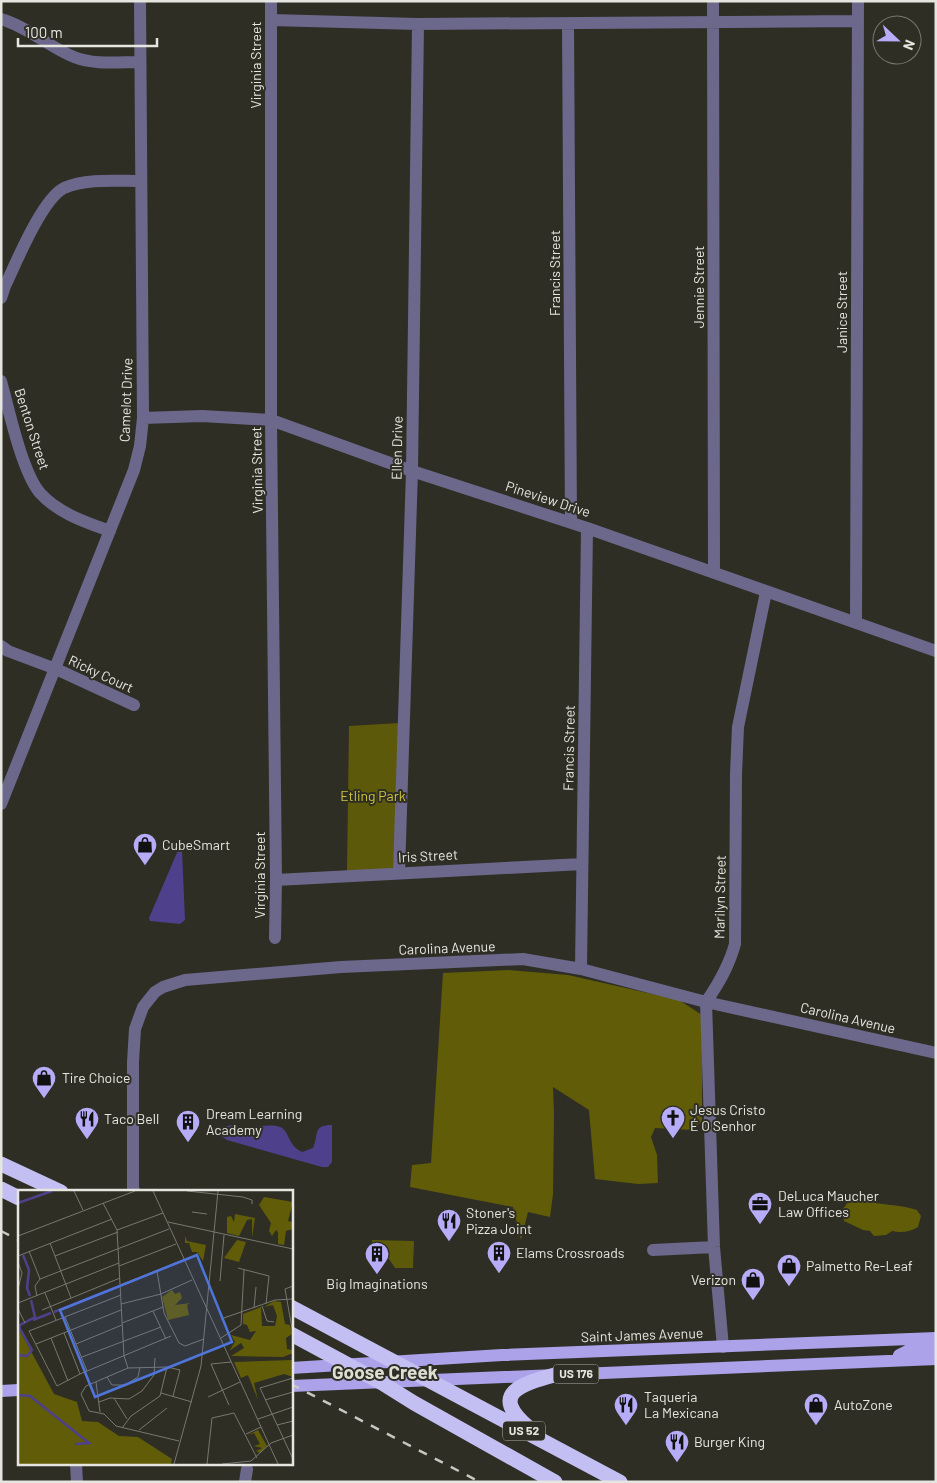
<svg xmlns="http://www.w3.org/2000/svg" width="937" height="1483" font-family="Barlow,sans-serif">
	<rect width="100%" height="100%" fill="#2e2e25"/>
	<!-- green -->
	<path fill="#5d590b" d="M400,723L394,869L347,872L349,726Z
		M372,1240L414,1241L413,1268H395L389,1259L371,1258Z"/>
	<!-- forest -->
	<path fill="#615c08" d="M508,970L568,975L679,1000L702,1015V1121L692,1130L655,1128L651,1137L657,1155L658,1183L638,1184L595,1179L589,1110L553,1087L554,1115L553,1194L550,1217L528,1212L521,1240L513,1207L410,1187L412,1165L431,1163L443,973Z
		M859,1200C879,1205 898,1204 917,1210L921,1216L918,1227C910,1232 901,1233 892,1231L886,1235L874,1236L870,1231L863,1230L844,1221L842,1210L849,1201Z"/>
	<!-- water -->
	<path fill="#4f408b" d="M179,848L182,850L185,920L180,924L150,921L149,918Z
		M233,1125C237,1126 241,1128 245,1128C256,1128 269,1123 280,1127C290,1131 287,1145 302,1152L313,1148C319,1135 312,1125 332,1125V1162L328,1167H322L227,1140L221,1136L220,1130L221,1127Z"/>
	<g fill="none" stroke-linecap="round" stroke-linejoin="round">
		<!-- minor -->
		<path stroke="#6c688b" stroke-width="12" d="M271,1V420L276,880L275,938
			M713,1L714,573
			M1,19C28,27 49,47 74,57C94,65 118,62 140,62
			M271,20L418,24L857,21
			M568,24L571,522
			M1,298L5,286C16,263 42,199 64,188C86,178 117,181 141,181
			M1,381C9,410 22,472 40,493C58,513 85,522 110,531
			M143,418L202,416L271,420L412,471L587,528L936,651
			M856,623L858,1
			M1,646L8,651L56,669L134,705
			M1,804L134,470L140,446L143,418L140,1
			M399,872L412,471L418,24
			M276,880L582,864
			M581,969L587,528
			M135,1192L133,1189V1062L135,1029L143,1007L155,992L163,987L185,980L341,967L523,959L581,969L706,1002L936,1053
			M653,1250L714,1247
			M723,1347L714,1247L706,1002C719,983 729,966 735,944L736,774L738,727L766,592
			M76,1464L77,1482
			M245,1482L247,1469"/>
		<!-- major -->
		<path stroke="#aba2e9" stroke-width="12" d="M898,1360L899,1355L909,1350L936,1347
			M291,1368L502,1355L936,1338
			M291,1386L936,1359
			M1,1391L19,1390"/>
		<!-- highway -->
		<path stroke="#c4bff2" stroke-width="15" d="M1,1164L61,1192
			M1,1189L19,1198
			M291,1307L620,1482
			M291,1334L382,1383L414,1403L555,1482
			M529,1428C486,1392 525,1383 558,1374"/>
		<!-- rail -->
		<path stroke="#c8c8c1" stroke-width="2.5" stroke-dasharray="9 9" stroke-linecap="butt" d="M1,1231L19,1240
			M291,1384L480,1482"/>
	</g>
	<!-- icons -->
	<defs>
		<symbol id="shop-pin" viewBox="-11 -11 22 30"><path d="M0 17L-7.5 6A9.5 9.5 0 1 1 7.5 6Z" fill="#b6acf8" stroke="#2e2e25"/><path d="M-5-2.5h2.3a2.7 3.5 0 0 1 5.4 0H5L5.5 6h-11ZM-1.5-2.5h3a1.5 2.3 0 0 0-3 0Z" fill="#111"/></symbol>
		<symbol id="church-pin" viewBox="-11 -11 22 30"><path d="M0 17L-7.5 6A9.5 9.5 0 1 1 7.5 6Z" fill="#b6acf8" stroke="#2e2e25"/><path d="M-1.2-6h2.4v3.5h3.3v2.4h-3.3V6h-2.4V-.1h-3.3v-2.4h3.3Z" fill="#111"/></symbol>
		<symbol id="restaurant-pin" viewBox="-11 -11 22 30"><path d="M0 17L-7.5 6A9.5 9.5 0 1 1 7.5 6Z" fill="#b6acf8" stroke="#2e2e25"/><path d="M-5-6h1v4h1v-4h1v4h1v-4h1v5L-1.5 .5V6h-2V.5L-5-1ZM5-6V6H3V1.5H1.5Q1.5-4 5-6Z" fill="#111"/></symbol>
		<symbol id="building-pin" viewBox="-11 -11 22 30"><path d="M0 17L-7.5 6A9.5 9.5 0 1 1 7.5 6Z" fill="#b6acf8" stroke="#2e2e25"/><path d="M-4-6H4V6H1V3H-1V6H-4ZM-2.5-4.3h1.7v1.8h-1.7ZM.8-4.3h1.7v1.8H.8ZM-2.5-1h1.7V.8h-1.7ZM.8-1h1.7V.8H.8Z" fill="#111"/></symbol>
		<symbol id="office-pin" viewBox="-11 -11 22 30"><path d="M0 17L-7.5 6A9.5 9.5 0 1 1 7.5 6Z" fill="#b6acf8" stroke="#2e2e25"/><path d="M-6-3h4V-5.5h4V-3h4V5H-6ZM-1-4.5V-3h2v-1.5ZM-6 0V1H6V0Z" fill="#111"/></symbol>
	</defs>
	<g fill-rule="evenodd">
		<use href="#shop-pin" x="131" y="831" width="28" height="38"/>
		<use href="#shop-pin" x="30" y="1064" width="28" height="38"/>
		<use href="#church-pin" x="659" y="1104" width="28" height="38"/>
		<use href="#restaurant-pin" x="73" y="1105" width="28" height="38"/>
		<use href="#building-pin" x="174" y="1108" width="28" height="38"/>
		<use href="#office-pin" x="746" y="1190" width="28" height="38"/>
		<use href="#restaurant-pin" x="435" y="1207" width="28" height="38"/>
		<use href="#building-pin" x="485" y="1239" width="28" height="38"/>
		<use href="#building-pin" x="363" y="1240" width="28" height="38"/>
		<use href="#shop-pin" x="775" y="1252" width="28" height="38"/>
		<use href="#shop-pin" x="739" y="1266" width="28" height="38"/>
		<use href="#restaurant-pin" x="612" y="1391" width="28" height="38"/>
		<use href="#shop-pin" x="802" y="1391" width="28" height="38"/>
		<use href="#restaurant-pin" x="663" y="1428" width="28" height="38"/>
	</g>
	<g text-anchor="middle" stroke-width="4" stroke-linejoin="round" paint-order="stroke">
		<!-- shield labels -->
		<g fill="#2e2e25" stroke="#afafa8" stroke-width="1">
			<rect x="553.5" y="1364.5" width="45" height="19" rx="4"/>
			<rect x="503" y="1421.5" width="42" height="19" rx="4"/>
		</g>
		<g font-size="12" font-weight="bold" fill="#e6e6e0">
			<text x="576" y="1378">US 176</text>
			<text x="524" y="1435">US 52</text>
		</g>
		<!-- street labels -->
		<g font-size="14" fill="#e6e6e0" stroke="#2e2e25">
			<text transform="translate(256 65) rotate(-90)" y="5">Virginia Street</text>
			<text transform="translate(555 273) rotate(-90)" y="5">Francis Street</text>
			<text transform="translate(699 287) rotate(-90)" y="5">Jennie Street</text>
			<text transform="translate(842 312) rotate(-90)" y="5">Janice Street</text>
			<text transform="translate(126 400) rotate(-88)" y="5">Camelot Drive</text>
			<text transform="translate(32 429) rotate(72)" y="5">Benton Street</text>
			<text transform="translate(397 448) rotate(-89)" y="5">Ellen Drive</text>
			<text transform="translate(257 470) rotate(-91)" y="5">Virginia Street</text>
			<text transform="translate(548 499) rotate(18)" y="5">Pineview Drive</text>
			<text transform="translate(101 674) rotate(25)" y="5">Ricky Court</text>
			<text transform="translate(569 748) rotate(-89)" y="5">Francis Street</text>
			<text transform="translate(428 856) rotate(-3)" y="5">Iris Street</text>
			<text transform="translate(260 875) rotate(-90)" y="5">Virginia Street</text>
			<text transform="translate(720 897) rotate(-89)" y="5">Marilyn Street</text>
			<text transform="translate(447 948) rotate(-2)" y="5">Carolina Avenue</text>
			<text transform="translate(848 1018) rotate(13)" y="5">Carolina Avenue</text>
			<text transform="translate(642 1335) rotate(-2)" y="5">Saint James Avenue</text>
		</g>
		<!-- park labels -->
		<g font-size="14" fill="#ccc43d" stroke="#2e2e25">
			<text x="373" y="801">Etling Park</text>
		</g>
		<!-- poi labels -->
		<g font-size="14" fill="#e6e6e0" stroke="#2e2e25" text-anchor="start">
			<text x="162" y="850">CubeSmart</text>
			<text x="62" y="1083">Tire Choice</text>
			<text x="690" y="1115">Jesus Cristo<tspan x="690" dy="16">É O Senhor</tspan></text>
			<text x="206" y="1119">Dream Learning<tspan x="206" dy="16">Academy</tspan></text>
			<text x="104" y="1124">Taco Bell</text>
			<text x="778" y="1201">DeLuca Maucher<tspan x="778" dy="16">Law Offices</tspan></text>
			<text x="466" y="1218">Stoner's<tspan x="466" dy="16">Pizza Joint</tspan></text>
			<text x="516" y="1258">Elams Crossroads</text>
			<text x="806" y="1271">Palmetto Re-Leaf</text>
			<text x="736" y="1285" text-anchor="end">Verizon</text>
			<text x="377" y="1289" text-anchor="middle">Big Imaginations</text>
			<text x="644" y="1402">Taqueria<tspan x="644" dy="16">La Mexicana</tspan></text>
			<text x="834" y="1410">AutoZone</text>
			<text x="694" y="1447">Burger King</text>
		</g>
		<!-- district labels -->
		<g font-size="19" font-weight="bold" fill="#deded2" stroke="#2e2e25">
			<text x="385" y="1379">Goose Creek</text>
		</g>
	</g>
	<!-- overview -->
	<g transform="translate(18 1190)">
		<rect width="275" height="275" fill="#2e2e25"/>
		<path d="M246,7L275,12L270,31L275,32V39L268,41L266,55L260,54V42L258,40L254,46L251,41L253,33L241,15ZM217,24L237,28L234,48V29L229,30L221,46L209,43V27L213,26L216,32ZM167,46L169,51L188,55L185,71L179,62H174L171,53H167ZM219,50L228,52L221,72L206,68ZM154,100L157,104L162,102L164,108L157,115L172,113L169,115L171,125L150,130L144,107ZM256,111L263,112L267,134L272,135L274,144L268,148L269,159L275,160V163L265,167L213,166L226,158L223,153L211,161L217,152L213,145L232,150L238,141L232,142L229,135L225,134V124L243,117L244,136H257L259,126L255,115L246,117ZM0,137L36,204L59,212L64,231L80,232L101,246L120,247L154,269L153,274H0ZM275,170V187L266,184L236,193L240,210L230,185L223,188L216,172ZM240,240L249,256L242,263L238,261L244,258L236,256L242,254L236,243L229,245Z" fill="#615c08"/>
		<path fill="none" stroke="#4f408b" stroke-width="2.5" d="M0,13L34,1M5,65L11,80L9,98L12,106M36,122L102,96M15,130L33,123M0,145L2,135L17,127L13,110M0,165L9,166L14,160L1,137M0,205L12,206L71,253L57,254"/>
		<path fill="none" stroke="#787870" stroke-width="1" d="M56,1L65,20M135,1L260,274M169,1L225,7L234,10V14M85,13L99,40L106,166L110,178M174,22L189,24M150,32L275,59M99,40L145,23M0,46L117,1M32,53L53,108M11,61L22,89M0,66L94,29M37,66L100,42M0,72L4,83L0,99M101,76L158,54M220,78L251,86L248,114M139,81L146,123L161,153L167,156L186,149M202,91L206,45M102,95L165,70M275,96L267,99L275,144M27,103L38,130M103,105L11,141L39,196L62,184L153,146M19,106L17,96L22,89L151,39M0,113L101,73M103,114L143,104L174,90M244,116L249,131L256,132M236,118L238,97M0,119L7,133M24,120L102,88M135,121L148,149M47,127L69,181M203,129L257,110L275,109M104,133L145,117M46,143L62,184M33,148L50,191M203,148L223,135L226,80M18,154L103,120M58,154L104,135M64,167L143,137M89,187L94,195H107L120,187L122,177M78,192L82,222M143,203L174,212M155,206L162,180L149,177L110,178L68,196L63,204L71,221L86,224L98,236L161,251M190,207L222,192M96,208L109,229M247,210L275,202M81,212L92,208L111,209L124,201L136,185L137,168M211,215L193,174L213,172M240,229L275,217M259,235L275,231M104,238L113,226L142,206L149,177M121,240L149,218M228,244L243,237M275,269L242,198L275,188M156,274L183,176L200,1M189,274L194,228L216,223L239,268M204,274L233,271L253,253L275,245"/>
		<path fill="#4f74da" fill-opacity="0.15" stroke="#4f74da" stroke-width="2.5" d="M179,65L214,152L77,207L42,120Z"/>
		<rect width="275" height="275" fill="none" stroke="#e6e6e0" stroke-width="2.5"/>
	</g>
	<!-- border -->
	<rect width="937" height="1483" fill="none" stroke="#e6e6e0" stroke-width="5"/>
	<!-- north arrow -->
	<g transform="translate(897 40) rotate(112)"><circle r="24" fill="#2e2e25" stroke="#787870"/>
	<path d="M0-4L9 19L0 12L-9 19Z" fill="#b6acf8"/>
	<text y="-8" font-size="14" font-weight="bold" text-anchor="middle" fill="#e6e6e0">N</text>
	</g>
	<!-- scale -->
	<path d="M18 38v8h139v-8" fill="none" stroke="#e6e6e0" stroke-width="2.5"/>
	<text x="25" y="38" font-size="15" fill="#e6e6e0" stroke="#2e2e25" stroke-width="4" paint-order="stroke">100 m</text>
</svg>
